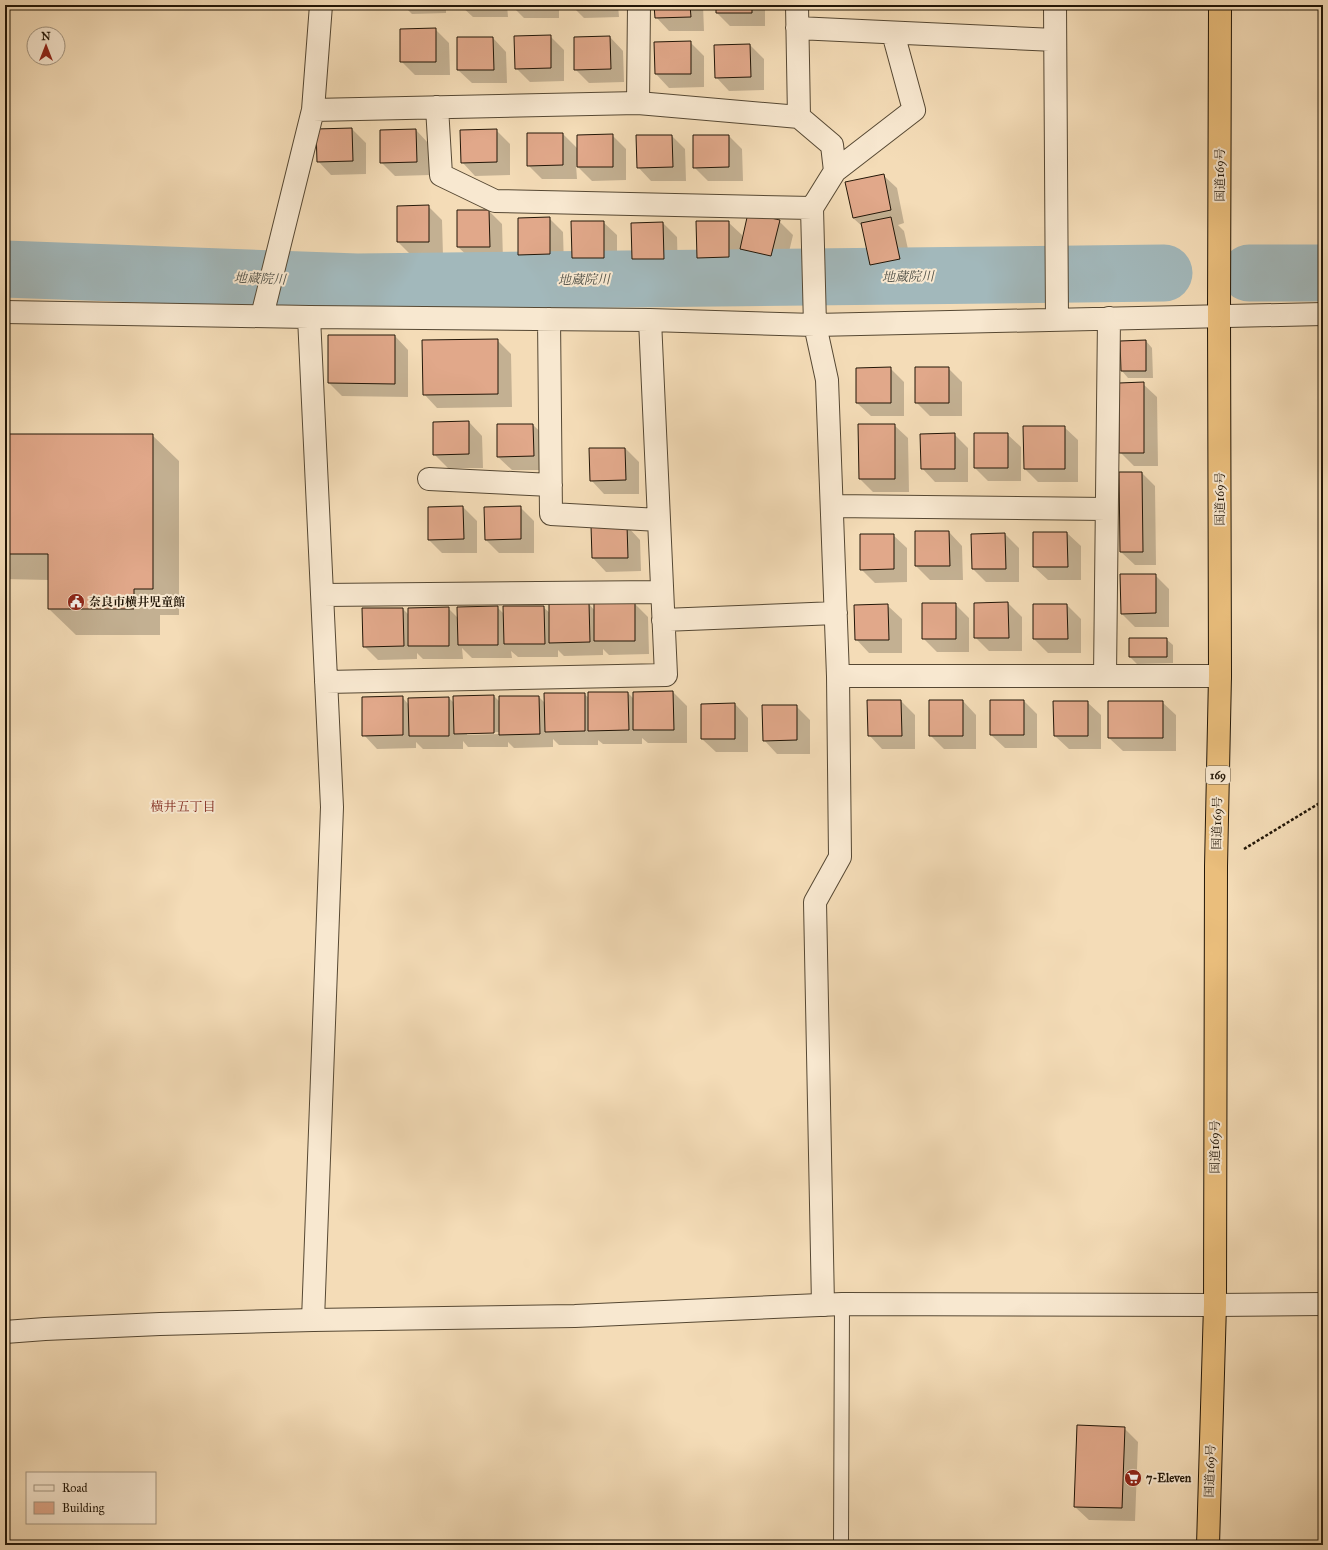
<svg xmlns="http://www.w3.org/2000/svg" width="1328" height="1550" font-family="'IM FELL Great Primer','Noto Serif JP',serif">
	<rect width="100%" height="100%" fill="#f4dcb7"/>
	<filter id="stains"><feTurbulence type="fractalNoise" baseFrequency=".005" numOctaves="4"/><feColorMatrix values="0 0 0 0 .2 0 0 0 0 .09 0 0 0 0 .02 0 0 0 .5 -.17"/></filter>
	<radialGradient id="worn" r=".72"><stop offset=".6" stop-color="#630" stop-opacity="0"/><stop offset="1" stop-color="#630" stop-opacity=".3"/></radialGradient>
	<!-- shadow -->
	<path fill="#0003" fill-rule="evenodd" d="M403,5H446V13L412,14Z
		M460,5H507L508,17H473Z
		M511,5H559V18H524Z
		M571,5H618L619,17L584,18Z
		M655,5H703L704,31H669L656,17Z
		M717,5H765V26H730L717,13Z
		M435,29L449,43L450,75H415L401,61Z
		M550,36L564,50V81L530,82L516,68Z
		M610,37L623,51L624,82L589,83L575,69Z
		M493,38L506,52L507,83H472L458,70Z
		M690,42L704,56V87L669,88L656,74Z
		M750,45L764,59V90L729,91L716,77Z
		M352,129L366,143V174L331,175L318,161L317,130Z
		M416,130L429,144L430,175L395,176L381,162Z
		M496,130L510,144V175L475,176L462,162Z
		M563,134L578,149L612,135L626,149V180L592,181L576,165L577,179H542L528,165Z
		M672,136L685,149L686,181H651L638,167Z
		M729,136L742,149L743,181H708L694,167Z
		M883,175L897,188L904,223L898,225L904,231L913,272L885,278L871,265L863,227L853,218Z
		M428,206L442,220L443,256H412L398,242V207Z
		M489,211L502,224L503,260H472L458,247Z
		M549,218L563,232L564,267L533,268L519,254Z
		M779,221L793,235L785,269L755,263L742,250V270L712,271L698,257L728,222L742,235V242Z
		M603,222L617,235V271L586,272L573,258Z
		M663,223L677,237L678,273H647L633,259Z
		M395,336L408,350V397L342,396L329,383Z
		M497,340L511,354L512,407L437,408L424,394Z
		M1146,341L1152,348L1153,378H1128L1122,371Z
		M890,368L904,382V416H871L857,403Z
		M948,368L962,382V416H930L916,402Z
		M1143,384L1157,397L1158,466H1134L1120,452Z
		M469,422L482,436L483,468H448L434,454Z
		M533,425L547,438V470H512L498,457Z
		M894,425L908,438L909,492H873L860,479Z
		M1064,427L1078,440V482H1038L1025,469Z
		M954,434L968,448V482H935L922,468Z
		M1007,434L1021,447V481H988L975,468Z
		M5,435H152L179,461V615H160V635H76L49,609V580L5,579Z
		M590,448H625L639,462V494H604L591,480Z
		M1142,473L1155,486L1156,565H1135L1121,552Z
		M463,507L477,521V553H442L429,540Z
		M520,507L534,521V553H499L486,540Z
		M627,526L640,540L641,571L606,572L593,558L592,527Z
		M916,532H949L962,546L963,580H930L916,566Z
		M1034,533H1067L1081,546V580H1048L1034,567Z
		M1005,534L1019,548V582H986L973,569Z
		M893,535L907,548V582L875,583L861,569Z
		M1155,575L1169,589V627H1135L1122,614Z
		M634,603L648,617L649,654L609,655L603,649V655L564,656L558,650V657H518L511,651L512,658H472L462,648L463,659H423L417,653V659L378,660L364,646L403,609L409,615L448,608L458,618L497,607L504,614L543,607L550,613L589,604L595,611Z
		M1008,603L1022,617V651H989L975,637V604Z
		M955,604L969,618V652H937L923,638Z
		M1067,605L1081,619V653H1048L1034,639Z
		M888,606L902,619V653H869L856,639Z
		M1166,639L1173,645V663L1137,664L1130,657Z
		M673,692L687,706V743H648L642,738V744H603L598,740V745H559L553,739V747L514,748L508,742V747H468L463,741V749H423L416,742V748L377,749L364,735L402,697L409,705L449,698L454,703L494,696L500,702L539,697L545,703L584,694L589,698V693H628L634,699V693ZM499,732V734L467,735V733Z
		M868,701H901L915,715V749H882L869,735Z
		M963,701L976,715V749H944L930,735Z
		M1024,701L1037,714V748H1005L991,735Z
		M1087,702L1101,715V749H1069L1055,736Z
		M1162,702L1176,715V751H1123L1109,738Z
		M735,704L748,718V752H716L702,739Z
		M796,706L810,720V754H777L764,740Z
		M1124,1428L1138,1442L1135,1521L1089,1520L1075,1507Z"/>
	<g fill="none" stroke-linecap="round" stroke-linejoin="round">
		<!-- river -->
		<path stroke="#a2b8bb" stroke-width="57" d="M5,269L357,282L1164,273
			M1249,273H1323"/>
	</g>
	<!-- building -->
	<path fill="#e1a88a" stroke="#221607" d="M654,5H690L691,17L655,18Z
		M716,5H752V13H716Z
		M436,28V62H400V29Z
		M551,35V68L515,69L514,36Z
		M610,36L611,69L574,70V37Z
		M457,37H493L494,70H457Z
		M691,41V74H655L654,42Z
		M750,44L751,77L715,78L714,45Z
		M352,128L353,161L317,162L316,129Z
		M416,129L417,162L380,163V130Z
		M497,129V162L461,163L460,130Z
		M527,133H563V165L527,166Z
		M613,134V167H577V135Z
		M636,135H672L673,167L637,168Z
		M693,135H729V167L693,168Z
		M884,174L891,210L853,218L845,182Z
		M429,205V242H397V206Z
		M457,210H489L490,247H457Z
		M748,213L780,220L771,256L740,249Z
		M550,217V254L518,255V218Z
		M891,217L900,259L870,265L861,223Z
		M571,221H604V258H572Z
		M696,221H729V257L697,258Z
		M663,222L664,259H632L631,223Z
		M328,335H395V384L328,383Z
		M498,339V394L423,395L422,340Z
		M1146,340V371H1121L1120,341Z
		M891,367V403H856V368Z
		M915,367H949V403H915Z
		M1144,382V453H1119V383Z
		M469,421V454L433,455V422Z
		M497,424H533L534,456L497,457Z
		M858,424H895V479H859Z
		M1023,426H1065V469H1024Z
		M955,433V469H921L920,434Z
		M974,433H1008V468H974Z
		M5,434H153V589H134V609H48V554H5Z
		M589,448H625L626,480L590,481Z
		M1119,472H1142L1143,552H1120Z
		M463,506L464,539L428,540V507Z
		M521,506V539L485,540L484,507Z
		M627,525L628,558H592L591,526Z
		M915,531H949L950,566H915Z
		M1033,532H1067L1068,567H1033Z
		M1005,533L1006,569H972L971,534Z
		M860,534H894V569L860,570Z
		M1120,574H1156V613L1121,614Z
		M635,602V641H594V603Z
		M1008,602L1009,638H974V603Z
		M589,603L590,642L549,643V604Z
		M922,603H956V639H922Z
		M888,604L889,640H855L854,605Z
		M1033,604H1067L1068,639H1033Z
		M498,606V645H458L457,607Z
		M503,606H544L545,644H504Z
		M449,607V646H408V608Z
		M362,608H403L404,646L363,647Z
		M1129,638H1167V657H1129Z
		M673,691L674,730H633V692Z
		M588,692H628L629,730L588,731Z
		M544,693H585V731L545,732Z
		M494,695V733L454,734L453,696Z
		M403,696V735L362,736V697Z
		M499,696H539L540,734L499,735Z
		M449,697V736H409L408,698Z
		M867,700H901L902,736H868Z
		M929,700H963V736H929Z
		M990,700H1024V735H990Z
		M1053,701H1088V736H1054Z
		M1108,701H1163V738H1108Z
		M735,703V739H701V704Z
		M762,705H797V740L763,741Z
		M1077,1425L1125,1427L1122,1508L1074,1507Z"/>
	<g fill="none" stroke-linecap="round" stroke-linejoin="round">
		<defs>
			<path id="service" d="M841,1545L842,1304"/>
			<path id="minor" d="M797,5L799,117L832,145L835,171L812,208L815,325L827,380L838,676L840,857L815,902L823,1305
				M1055,5L1057,320
				M797,28L1055,40
				M638,103L639,5
				M437,107L441,175L495,201L812,208
				M313,110L638,103L799,117
				M835,171L914,110L893,33
				M5,312L309,317L650,320L815,325L1323,314
				M262,316L313,110L321,5
				M309,317L332,807L313,1320
				M549,319L551,514L659,520
				M429,479L551,485
				M832,506L1106,509
				M322,595L662,592
				M663,620L836,613
				M838,676H1220
				M1105,676L1109,318
				M326,682L666,675L650,320"/>
			<path id="tertiary" d="M5,1332L45,1329L160,1324L313,1320L575,1316L842,1304L1215,1305L1323,1304"/>
			<path id="trunk" d="M1208,1545L1215,1305L1216,866L1220,676L1219,315L1220,5"/>
		</defs>
		<!-- service casing -->
		<use href="#service" stroke="#564833" stroke-width="16"/>
		<!-- minor casing -->
		<use href="#minor" stroke="#564833" stroke-width="24"/>
		<!-- tertiary casing -->
		<use href="#tertiary" stroke="#564833" stroke-width="24"/>
		<!-- trunk casing -->
		<use href="#trunk" stroke="#221607" stroke-width="24"/>
		<!-- path -->
		<path stroke="#221607" stroke-width="2.5" stroke-dasharray="3 2" stroke-linecap="butt" d="M1244,849L1323,801"/>
		<!-- service -->
		<use href="#service" stroke="#f8e8d0" stroke-width="14"/>
		<!-- minor -->
		<use href="#minor" stroke="#f8e8d0" stroke-width="22"/>
		<!-- tertiary -->
		<use href="#tertiary" stroke="#f8e8d0" stroke-width="22"/>
		<!-- trunk -->
		<use href="#trunk" stroke="#eabe7c" stroke-width="22"/>
	</g>
	<!-- icons -->
	<defs>
		<symbol id="civic-disc" viewBox="-11 -11 22 22"><circle r="9.5" fill="#8f2418" stroke="#f8e8d0"/><path d="M-.6-6.5H3V-4.5H.6V-3L4-1V1h2V6H-6V1h2V-1L-.6-3ZM-1.2 2.5V6h2.4V2.5Z" fill="#fff"/></symbol>
		<symbol id="supermarket-disc" viewBox="-11 -11 22 22"><circle r="9.5" fill="#8f2418" stroke="#f8e8d0"/><path d="M-6-5.5h2.5l.6 2H6L4.5 2H-2.5L-4.4-4H-6ZM-1.5 3.2a1.3 1.3 0 1 0 .1 0ZM3 3.2a1.3 1.3 0 1 0 .1 0Z" fill="#fff"/></symbol>
	</defs>
	<g fill-rule="evenodd">
		<use href="#civic-disc" x="66" y="592" width="20" height="20"/>
		<use href="#supermarket-disc" x="1123" y="1468" width="20" height="20"/>
	</g>
	<g text-anchor="middle" stroke-width="4" stroke-linejoin="round" paint-order="stroke">
		<!-- shield labels -->
		<rect fill="#f8e8d0" stroke="#625543" stroke-width="1" x="1206" y="766" width="24" height="18" rx="3"/>
		<g font-size="11" font-weight="bold" fill="#221607">
			<text x="1218" y="779">169</text>
		</g>
		<!-- street labels -->
		<g font-size="12" fill="#221607" stroke="#f8e8d0">
			<text transform="translate(1220 175) rotate(-90)" y="4">国道169号</text>
			<text transform="translate(1220 499) rotate(-90)" y="4">国道169号</text>
			<text transform="translate(1217 823) rotate(-89)" y="4">国道169号</text>
			<text transform="translate(1215 1147) rotate(-90)" y="4">国道169号</text>
			<text transform="translate(1210 1471) rotate(-88)" y="4">国道169号</text>
		</g>
		<!-- poi labels -->
		<g font-size="12" font-weight="bold" fill="#221607" stroke="#f8e8d0" text-anchor="start">
			<text x="89" y="606">奈良市横井児童館</text>
			<text x="1146" y="1482">7-Eleven</text>
		</g>
		<!-- water labels -->
		<g font-size="13" font-style="italic" fill="#4f4f46" stroke="#f8e8d0">
			<text transform="translate(908 276) rotate(-1)" y="5">地蔵院川</text>
			<text transform="translate(260 278) rotate(2)" y="5">地蔵院川</text>
			<text transform="translate(584 279) rotate(-1)" y="5">地蔵院川</text>
		</g>
		<!-- neighbourhood labels -->
		<g font-size="13" fill="#7a1f14" stroke="#f8e8d0">
			<text x="183" y="811">横井五丁目</text>
		</g>
	</g>
	<!-- margin -->
	<rect width="1328" height="1550" fill="none" stroke="#f4dcb7" stroke-width="20"/>
	<rect x="6" y="6" width="1316" height="1538" fill="none" stroke="#221607" stroke-width="2"/>
	<rect x="10" y="10" width="1308" height="1530" fill="none" stroke="#221607"/>
	<!-- legend -->
	<rect x="26" y="1472" width="130" height="52" fill="#f8e8d0" stroke="#a29480"/>
	<rect x="34" y="1485" width="20" height="6" fill="#f8e8d0" stroke="#a29480"/>
	<text x="62" y="1492" font-size="12" fill="#221607">Road</text>
	<rect x="34" y="1502" width="20" height="12" fill="#e1a88a" stroke="#a29480"/>
	<text x="62" y="1512" font-size="12" fill="#221607">Building</text>
	<!-- north arrow -->
	<g transform="translate(46 46)"><circle r="19" fill="#f8e8d0" stroke="#a29480"/>
	<path d="M0-3L7 15L0 10L-7 15Z" fill="#8f2418"/>
	<text y="-6" font-size="11" font-weight="bold" text-anchor="middle" fill="#221607">N</text>
	</g>
	<rect width="100%" height="100%" filter="url(#stains)"/>
	<rect width="100%" height="100%" fill="url(#worn)"/>
</svg>
